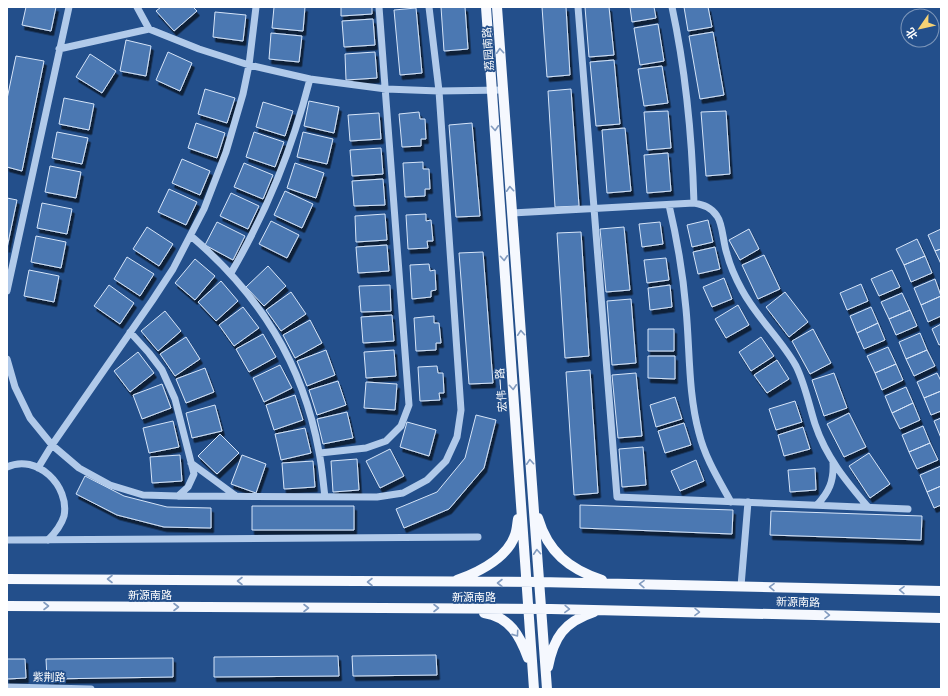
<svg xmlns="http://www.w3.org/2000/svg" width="948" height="696" font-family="'PT Sans Narrow','Noto Sans SC',sans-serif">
	<defs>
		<filter id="shadow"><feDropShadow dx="2.5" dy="4.5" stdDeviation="0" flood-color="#0009"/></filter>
	</defs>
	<rect width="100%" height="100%" fill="#234f8b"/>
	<!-- building -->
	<path fill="#4b78b2" stroke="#d5e4f8" filter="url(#shadow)" d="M26,7H56L51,31L22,25Z
		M161,7H193L197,11L174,31L156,11Z
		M274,7H305L303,31L272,28Z
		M341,7H372V14L341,16Z
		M441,7H465L468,49L444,51Z
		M542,7H566L570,75L547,77Z
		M585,7H609L614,55L589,57Z
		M630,7H654L656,18L632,22Z
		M684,7H708L712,27L688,31Z
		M416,8L422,73L400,75L394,10Z
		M215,12L246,15L243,41L213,37Z
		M373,19L375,45L344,47L342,21Z
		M658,24L664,61L640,65L634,28Z
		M713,32L724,95L700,99L689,36Z
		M271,33L302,36L299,62L269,59Z
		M126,40L151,46L146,76L120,71Z
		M168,52L192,63L180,91L156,80Z
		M375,52L377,78L346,80L345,54Z
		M90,54L116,71L102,93L76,77Z
		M16,56L44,61L22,171L7,167V99Z
		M614,60L620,124L596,126L590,62Z
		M662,66L668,103L644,106L638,69Z
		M205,89L235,98L227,123L198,114Z
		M571,89L579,206L555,207L548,91Z
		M64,98L94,104L89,130L59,124Z
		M309,101L339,107L334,133L304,126Z
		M263,102L293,111L285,136L256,127Z
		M668,111L671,148L647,150L644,112Z
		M726,111L730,174L706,176L701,112Z
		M419,112L420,119H425L426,139H421V146L402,147L399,114Z
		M379,113L381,139L350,141L348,115Z
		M196,123L225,133L217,158L188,148Z
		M472,123L480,216L456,217L449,125Z
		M625,128L631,191L607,193L602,130Z
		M57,132L88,138L82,164L52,158Z
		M254,132L284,142L275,167L246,157Z
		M303,132L333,139L327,164L297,157Z
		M381,148L383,174L352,176L350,150Z
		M668,153L671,191L647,193L644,155Z
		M182,159L210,171L200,195L172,183Z
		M423,162V169H429L430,189H425V196L405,197L403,163Z
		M244,163L273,175L263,199L234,187Z
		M295,163L324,173L316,198L287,188Z
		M50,166L81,172L76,198L45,192Z
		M383,179L385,205L354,206L352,181Z
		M169,189L197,202L186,225L158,212Z
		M285,191L313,204L302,228L274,215Z
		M231,193L259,206L248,229L220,216Z
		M7,198L17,200L7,248Z
		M42,203L72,209L67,234L37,228Z
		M385,214L387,240L356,242L355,216Z
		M426,214V221L431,220L433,241H427L428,248L408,249L406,215Z
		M708,220L713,242L692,247L687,225Z
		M271,221L299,235L287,258L259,244Z
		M217,222L245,236L233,260L205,245Z
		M660,222L663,244L642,247L639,224Z
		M147,227L173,244L159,266L133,249Z
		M624,227L630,290L606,292L600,229Z
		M749,229L759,249L740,260L729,240Z
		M941,229V249L935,251L928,235Z
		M581,232L589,356L565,358L557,233Z
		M36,236L66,242L61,268L31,262Z
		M917,239L925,256L904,265L896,249Z
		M387,245L389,271L358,273L356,247Z
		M715,247L720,269L698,274L693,252Z
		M941,249V264L935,251Z
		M483,252L493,383L469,384L459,253Z
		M764,255L780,289L758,299L742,265Z
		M925,256L932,273L911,282L904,265Z
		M127,257L154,274L140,296L114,279Z
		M666,258L669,280L647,283L644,260Z
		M195,259L215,276L195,300L175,283Z
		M429,264L430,271L435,270L436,290L431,291V297L412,299L410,265Z
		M268,266L286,286L264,306L246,287Z
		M29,270L59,276L54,302L24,296Z
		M892,270L900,287L879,296L871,279Z
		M724,278L732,299L712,307L703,287Z
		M935,279L941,296L921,305L914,288Z
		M221,281L238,301L216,321L198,302Z
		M861,284L868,301L847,310L840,293Z
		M109,285L134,303L120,324L94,306Z
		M390,285L391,311L361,312L359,286Z
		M670,285L672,307L650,310L648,288Z
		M291,292L306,314L281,331L266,310Z
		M785,292L808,322L789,337L766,307Z
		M902,293L910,310L889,319L881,302Z
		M941,296V316L928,322L921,305Z
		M631,299L636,363L612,365L607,301Z
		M738,305L749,325L726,338L715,319Z
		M243,307L259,328L234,346L219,325Z
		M871,307L878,323L857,333L850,316Z
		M910,310L917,326L896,335L889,319Z
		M165,311L181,331L158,351L141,331Z
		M392,315L394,341L363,343L361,317Z
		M434,316V323H439L441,343H436V350L416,351L414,318Z
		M310,320L322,343L295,358L283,335Z
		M878,323L885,340L864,349L857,333Z
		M941,324V344L939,345L932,329Z
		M648,329H674V351H648Z
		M813,329L831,363L810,374L792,341Z
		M920,333L927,350L906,359L899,342Z
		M263,334L276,357L249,372L236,349Z
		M186,337L200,359L175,376L160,354Z
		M761,337L774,356L751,371L739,352Z
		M888,347L896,364L875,373L867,356Z
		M326,350L335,375L307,386L297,361Z
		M394,350L396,376L366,378L364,352Z
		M927,350L935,366L914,376L906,359Z
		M138,352L154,373L130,392L114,371Z
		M648,356H675V379L648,378Z
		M777,360L789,379L767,393L754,375Z
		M896,364L903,380L882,390L875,373Z
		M280,365L292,388L264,402L253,378Z
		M437,366L438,373H443L444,393H439L440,400L420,401L418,367Z
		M205,368L214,392L186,403L176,379Z
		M590,370L598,493L574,495L566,372Z
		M636,373L642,436L618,438L612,375Z
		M834,373L847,408L824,416L812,380Z
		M937,373L941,381V391L924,398L917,382Z
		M338,381L346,405L317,415L309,390Z
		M366,382L397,384L395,410L364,408Z
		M162,384L171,408L142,419L133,395Z
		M906,387L913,403L892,413L885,396Z
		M941,391V411L931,415L924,398Z
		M295,395L303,420L274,430L266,405Z
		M675,397L682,419L656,427L650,405Z
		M795,401L802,422L776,430L769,409Z
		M913,403L920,420L900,429L892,413Z
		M215,405L222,431L192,438L186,413Z
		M347,412L353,438L323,444L317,419Z
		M849,413L866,447L844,457L827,424Z
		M476,415L496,420L484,468L449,509L404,528L396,509L437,492L465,458Z
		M941,418V438L934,421Z
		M173,421L179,447L149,453L143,428Z
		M407,422L436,430L429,456L400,447Z
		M684,423L691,445L665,453L658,431Z
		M923,426L930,443L909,452L902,435Z
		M803,427L810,449L784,456L778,435Z
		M305,428L311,453L281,460L275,434Z
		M220,434L239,453L217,474L198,456Z
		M930,443L938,460L917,469L909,452Z
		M643,447L646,485L622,487L619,449Z
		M390,449L404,476L380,488L366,461Z
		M869,453L890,484L870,498L849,466Z
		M180,455L182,481L152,483L150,457Z
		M242,455L266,464L256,493L231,484Z
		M357,459L359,490L333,492L331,461Z
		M696,460L704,481L680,491L671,471Z
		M313,461L315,487L284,489L282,463Z
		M941,466V486L927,492L920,475Z
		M815,468L816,490L790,492L788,470Z
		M85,476L124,496L167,507L211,508V528L164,527L117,515L76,494Z
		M941,486V505L934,508L927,492Z
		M580,505L733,510L732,534L580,528Z
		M252,506H354V530H252Z
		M771,511L922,516L921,540L770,535Z
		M436,655L437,675L353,676L352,656Z
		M338,656L339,676L214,677V657Z
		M173,658V677L47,679L46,659Z
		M7,659H25L26,678L7,679Z"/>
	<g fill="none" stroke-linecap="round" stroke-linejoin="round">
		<!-- minor -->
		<path stroke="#b1caea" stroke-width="7" d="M137,7L149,29
			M578,7L617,497L908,509
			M672,7C686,72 692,137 694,203
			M59,49L149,29L199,49L249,65L310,79L386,89L439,91L503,90
			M669,205C677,239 683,274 686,309C690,351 688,392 699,433C705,458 719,480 731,502
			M512,213L694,203C704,205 711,207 717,216C723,224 723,243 727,254C730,266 736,279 742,290C757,318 781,339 796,366C805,384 809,405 815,424C826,457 846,481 868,507
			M191,236C259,294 303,363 319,452C322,466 323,482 325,497
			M231,273C268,209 292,149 310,79
			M7,291L69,7
			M130,332L149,353L162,370L175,399L194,474L188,487L178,496
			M7,359L15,387L30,418L52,445L79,468L110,485L143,495L178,496L377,497L403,493L427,480L446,461L457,437L461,410L439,91L429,7
			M320,453L366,448L386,441L401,426L409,405L379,7
			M191,463L236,496
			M7,467C37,453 70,486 64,516C61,526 55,533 48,540
			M38,468L52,445L152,301L173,269L204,209L226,152L243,94L249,65L256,7
			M817,505C829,492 834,481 833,463
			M7,540L478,537
			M741,586L748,502
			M7,687L91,689"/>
		<!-- major -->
		<path stroke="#f5f8fe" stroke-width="10" d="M486,7L534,689
			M497,7L547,689
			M538,518C548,552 569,569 602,580
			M7,579L539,582L941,591
			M457,580C479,572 507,558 515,535C517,530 517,524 518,519
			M7,606L551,609L941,618
			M484,613C510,617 520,636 528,658
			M548,667C554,637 564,622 594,612"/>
	</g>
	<!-- one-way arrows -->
	<defs><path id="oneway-chevron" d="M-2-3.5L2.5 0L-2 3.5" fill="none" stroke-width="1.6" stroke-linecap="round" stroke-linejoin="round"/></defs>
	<g stroke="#829bbf">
		<use href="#oneway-chevron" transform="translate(500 51) rotate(-94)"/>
		<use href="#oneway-chevron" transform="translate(495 128) rotate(86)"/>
		<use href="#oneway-chevron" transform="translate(510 189) rotate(-94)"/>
		<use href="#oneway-chevron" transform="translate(504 258) rotate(86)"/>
		<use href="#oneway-chevron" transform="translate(521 333) rotate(-94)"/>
		<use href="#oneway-chevron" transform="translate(513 387) rotate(86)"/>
		<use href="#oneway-chevron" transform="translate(530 462) rotate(-94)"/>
		<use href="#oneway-chevron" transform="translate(537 552) rotate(-94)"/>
		<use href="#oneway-chevron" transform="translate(110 579) rotate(-180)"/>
		<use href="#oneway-chevron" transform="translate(240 581) rotate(-180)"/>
		<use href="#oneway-chevron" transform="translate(370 582) rotate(-180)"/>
		<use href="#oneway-chevron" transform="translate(500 583) rotate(180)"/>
		<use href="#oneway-chevron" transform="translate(642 584) rotate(-179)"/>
		<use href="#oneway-chevron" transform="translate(772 587) rotate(-179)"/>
		<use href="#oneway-chevron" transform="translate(902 590) rotate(-179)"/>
		<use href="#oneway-chevron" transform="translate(46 606)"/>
		<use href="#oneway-chevron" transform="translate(176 607)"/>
		<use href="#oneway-chevron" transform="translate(306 608)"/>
		<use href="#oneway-chevron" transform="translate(436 608)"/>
		<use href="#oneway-chevron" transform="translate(567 609) rotate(2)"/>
		<use href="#oneway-chevron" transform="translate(697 612) rotate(1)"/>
		<use href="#oneway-chevron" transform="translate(827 615) rotate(1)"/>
		<use href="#oneway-chevron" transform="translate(516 634) rotate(55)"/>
	</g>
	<g text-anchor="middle" stroke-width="3.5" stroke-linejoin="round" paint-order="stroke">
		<!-- street labels -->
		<g font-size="11" fill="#fff" stroke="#234f8b">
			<text transform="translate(488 49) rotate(-94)" y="4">荔园南路</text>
			<text transform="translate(501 390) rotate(-94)" y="4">宏伟一路</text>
			<text x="150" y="599">新源南路</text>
			<text x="474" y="601">新源南路</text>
			<text transform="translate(798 602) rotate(1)" y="4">新源南路</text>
			<text transform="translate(49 677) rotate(1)" y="4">紫荆路</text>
		</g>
	</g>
	<!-- border -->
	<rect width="948" height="696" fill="none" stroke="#ffffff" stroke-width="16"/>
	<!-- north arrow -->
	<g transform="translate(920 28) rotate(236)"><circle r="19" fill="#234f8b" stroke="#7b95b9"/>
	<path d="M0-3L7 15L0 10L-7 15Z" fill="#f6d274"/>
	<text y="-6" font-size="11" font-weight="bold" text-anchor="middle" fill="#ffffff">北</text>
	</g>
</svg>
